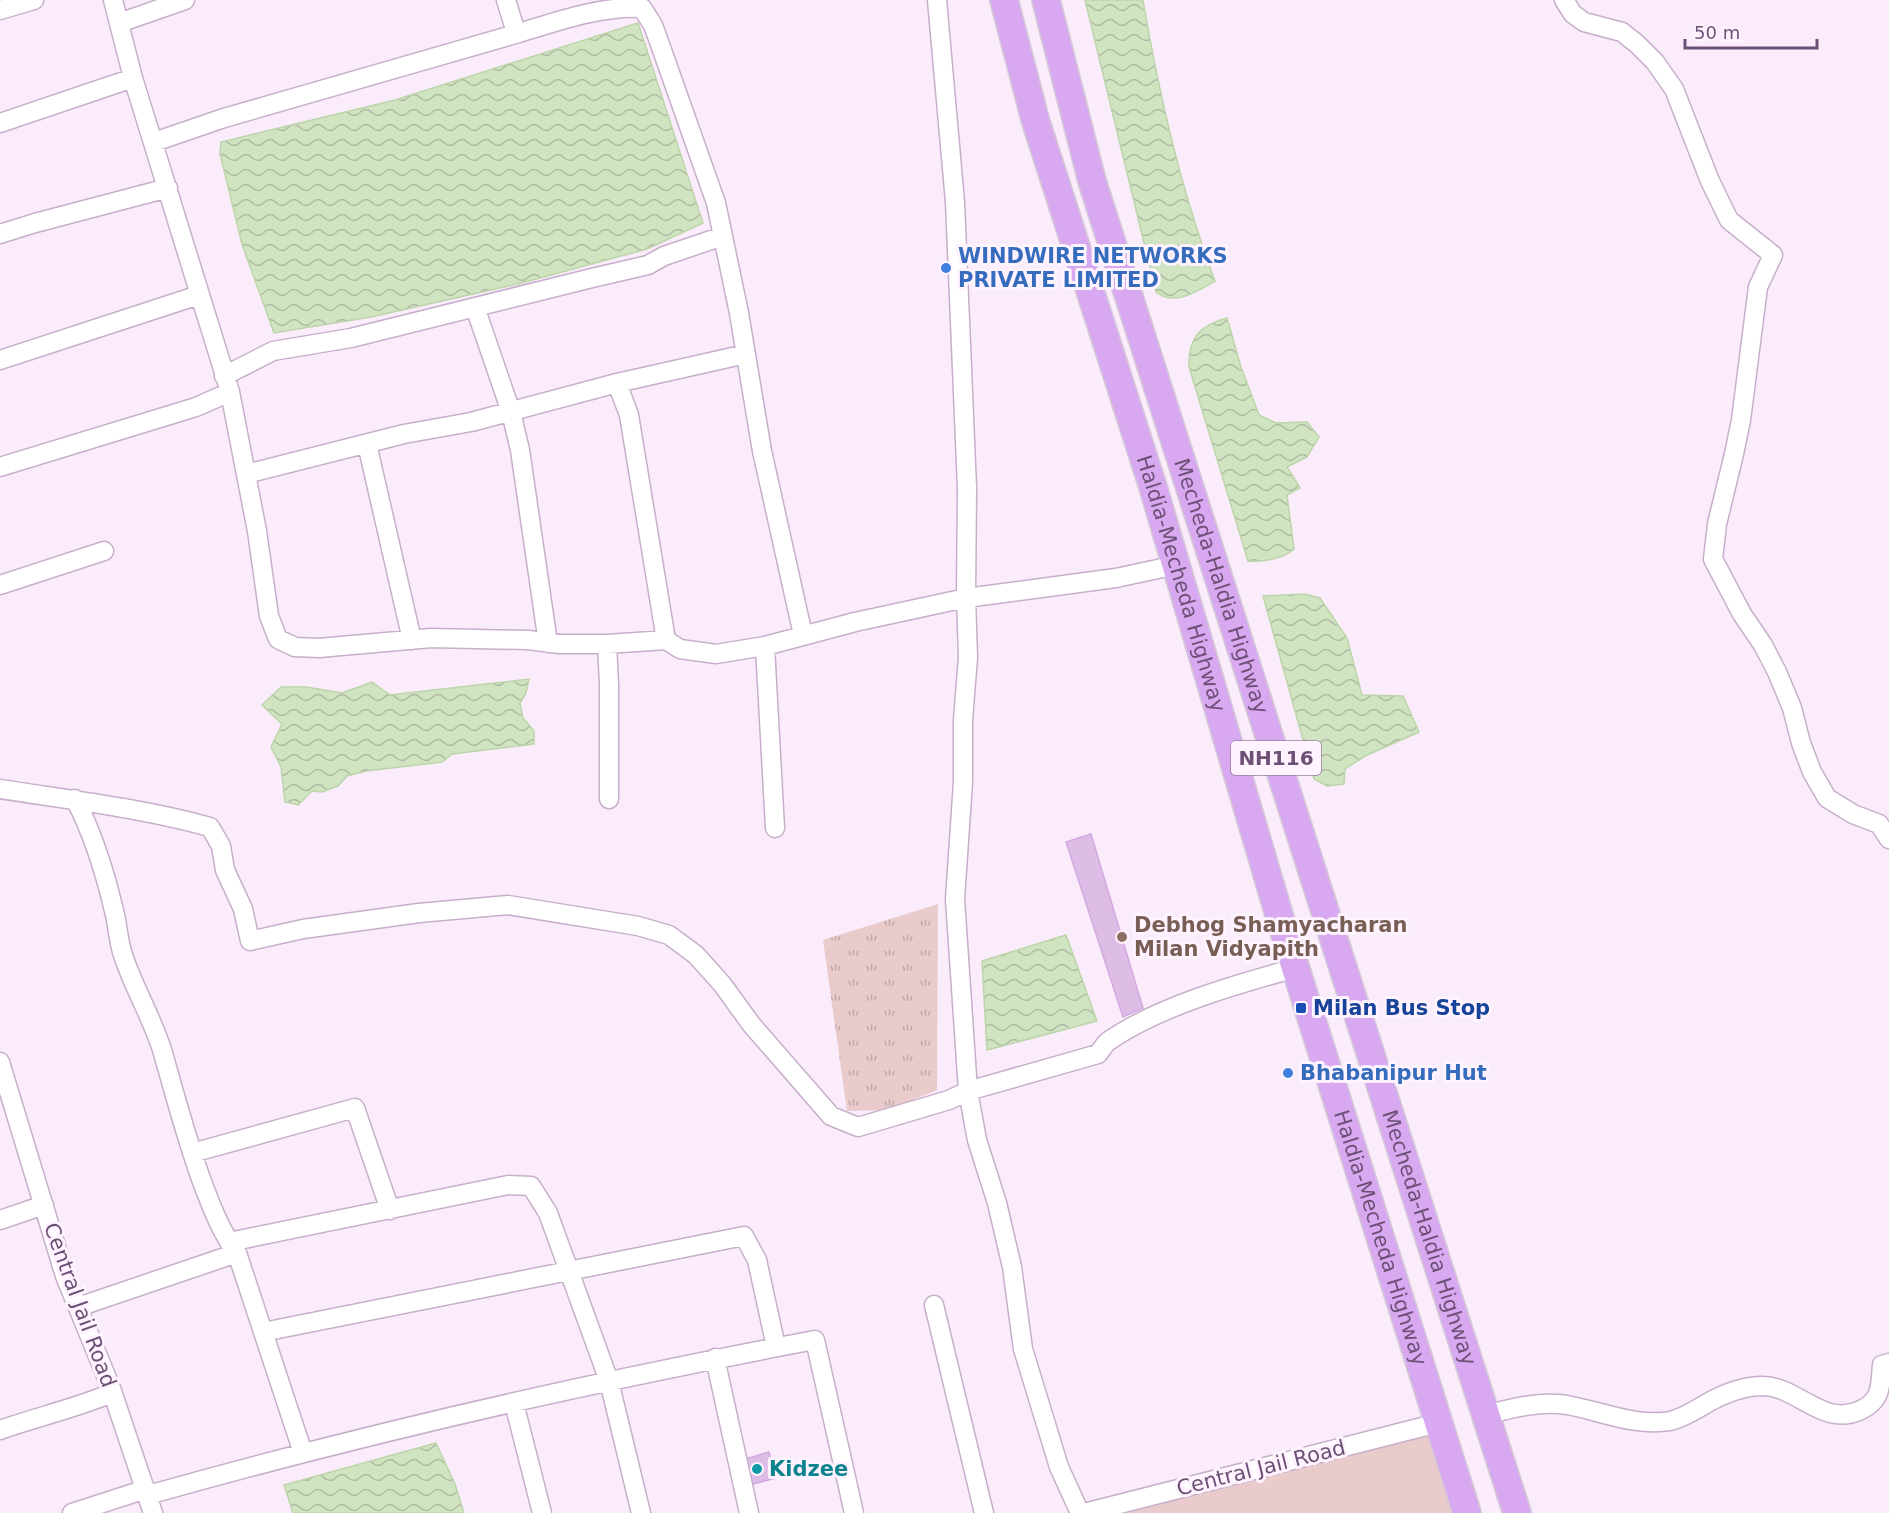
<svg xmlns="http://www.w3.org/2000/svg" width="1889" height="1513" font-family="'DejaVu Sans',sans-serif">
	<defs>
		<pattern id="park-tufts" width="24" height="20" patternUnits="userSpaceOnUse" patternTransform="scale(1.5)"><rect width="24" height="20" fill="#e9cbcb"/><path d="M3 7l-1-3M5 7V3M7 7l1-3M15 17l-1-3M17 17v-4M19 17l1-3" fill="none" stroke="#c1a7a9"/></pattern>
		<pattern id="water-waves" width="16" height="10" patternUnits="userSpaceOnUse" patternTransform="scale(1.5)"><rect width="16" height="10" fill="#d1e4c2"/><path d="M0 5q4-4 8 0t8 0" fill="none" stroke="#aebba2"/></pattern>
	</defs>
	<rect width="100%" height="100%" fill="#fbecfb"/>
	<!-- grass -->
	<path fill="#e9cbcb" d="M1438,1423L1467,1513H1084Z"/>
	<!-- park -->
	<path fill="url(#park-tufts)" d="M938,904L937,1090L888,1110L847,1111L823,940Z"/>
	<!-- water -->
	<path fill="url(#water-waves)" stroke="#bcd5a9" stroke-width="1.5" d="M1085,0H1143C1159,95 1181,191 1215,281C1197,291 1175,307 1156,292Z
		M638,23L703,223L647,249L518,284L371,317L274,333L242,244L220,154L221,142L395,100Z
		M1227,318L1241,367L1259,415L1276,423L1307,422L1319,437L1307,457L1287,467L1300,488L1287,495L1294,549C1284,559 1261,562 1248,561L1189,367C1188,338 1200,325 1227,318Z
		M1304,594L1320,598L1347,638L1362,695L1403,696L1419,732L1365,756L1345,769L1344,784L1327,786L1314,779L1263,596Z
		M529,679L526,693L520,703L523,718L534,731V744L452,754L442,762L366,771L347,776L338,786L322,792L312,791L298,805L285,802L281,767L271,747L282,724L262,705L281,687H306L342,693L372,682L390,695Z
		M1066,935L1097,1021L987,1050L982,961Z
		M436,1443L455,1484L464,1513H293L284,1485Z"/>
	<!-- building -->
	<path fill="#ddbde5" stroke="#d4a8e0" stroke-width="1.5" d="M1091,834L1143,1008L1123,1017L1066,842Z
		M769,1452L776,1478L743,1487L738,1461Z"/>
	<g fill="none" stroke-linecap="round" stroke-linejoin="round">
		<defs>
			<path id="minor" d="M113,0L133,78L230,392L257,531L269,616L278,639L295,647L319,648L431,638L528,640L560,644H607L666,640L680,649L716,654L765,646L855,622L966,598L967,488L955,202L937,0
				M506,0L514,26L519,33C558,21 600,6 642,8L653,25L662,50L716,203L739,313L762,451L803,635
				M1564,0L1573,14L1584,22L1622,32L1637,44L1655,62L1674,89L1710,181L1729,220L1773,255L1758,287L1741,420L1734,454L1717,524L1713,559L1742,614L1763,645L1777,672L1792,708L1801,743L1812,772L1827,798L1853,814L1879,824L1889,839
				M0,10L34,0
				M119,23L185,0
				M0,123L133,78
				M154,142L224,118L519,33
				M0,234L35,223L168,188
				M475,307L511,412L520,450L548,643
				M0,360L199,295
				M224,376L273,351L351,338L592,278L648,265L664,256L723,236
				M617,383L746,354
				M367,444L412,640
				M0,467L196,407L230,392
				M246,474L404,434L471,422L617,383L629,415L666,640
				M0,585L104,551
				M607,644L609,685V799
				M765,646L775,828
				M0,789C70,800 141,808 210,827L221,846L225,870L243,909L250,941L303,929L419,913L508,905L638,926L669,935L696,955L722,984L751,1024L831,1116L858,1127L949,1100L968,1091L1098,1054C1102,1049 1105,1043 1110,1040C1160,1006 1237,984 1296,968
				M75,799C93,834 105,872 114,911C118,925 118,941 123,955C134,989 153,1019 163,1053C175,1096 186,1137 201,1179C211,1205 220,1231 237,1253L303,1453
				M0,1062L65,1276L111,1388L153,1513
				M192,1153L355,1108L390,1210
				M0,1220L44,1205
				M229,1242L508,1185L531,1186L548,1213L609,1381L641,1513
				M934,1305L984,1513
				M78,1307L237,1253
				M263,1332L744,1236L757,1260L776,1347
				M715,1358L749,1513
				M514,1403L542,1513
				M1486,1415C1513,1408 1539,1401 1567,1405C1601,1411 1635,1427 1670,1421C1685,1418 1698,1408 1711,1401C1726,1393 1746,1386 1763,1386C1799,1387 1823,1428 1861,1410C1882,1400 1880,1386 1882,1365L1889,1363
				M0,1430C37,1417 76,1408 112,1393
				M148,1495C368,1433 591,1382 815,1340L854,1513
				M72,1513L146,1489
				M1080,1513L1059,1467L1023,1349L1012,1267L997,1203L977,1140L968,1091L955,899L963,782V720L968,657L966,598L1116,578L1176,565
				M1084,1513L1438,1423"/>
			<g id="highway">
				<path id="s1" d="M1004,0L1035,119L1153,487L1282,925L1467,1513"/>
				<path id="s2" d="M1046,0L1092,181L1517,1513"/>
			</g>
		</defs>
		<!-- minor casing -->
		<use href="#minor" stroke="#c7afcb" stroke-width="21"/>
		<!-- highway casing -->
		<use href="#highway" stroke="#d3cad6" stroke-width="30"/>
		<!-- minor -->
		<use href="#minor" stroke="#fff" stroke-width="18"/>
		<!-- highway -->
		<use href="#highway" stroke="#d8a9f0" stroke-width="27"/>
	</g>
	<!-- markers -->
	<g fill="#3f7fe0" stroke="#fef3fe" stroke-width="2">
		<circle cx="946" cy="268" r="6"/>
		<circle cx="1288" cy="1073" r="6"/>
	</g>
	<circle fill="#8d6e63" stroke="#fef3fe" stroke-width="2" cx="1122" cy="937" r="6"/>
	<rect fill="#1a4fb4" stroke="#fef3fe" stroke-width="2" x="1295" y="1002" width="12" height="12" rx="3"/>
	<circle fill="#0f9aa8" stroke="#fef3fe" stroke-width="2" cx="757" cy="1469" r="6"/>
	<g text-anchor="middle" stroke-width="6" stroke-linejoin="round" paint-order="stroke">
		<!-- shield labels -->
		<rect fill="#fef3fe" stroke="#98819f" stroke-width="1.5" x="1231" y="741" width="90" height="34" rx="4.5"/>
		<g font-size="20" font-weight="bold" fill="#6d5076">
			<text x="1276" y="765">NH116</text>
		</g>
		<!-- shop labels -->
		<g font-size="21" font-weight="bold" fill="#366cbe" stroke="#fef3fe" text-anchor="start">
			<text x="958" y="263">WINDWIRE NETWORKS<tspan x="958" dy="24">PRIVATE LIMITED</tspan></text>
			<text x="1300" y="1080">Bhabanipur Hut</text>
		</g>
		<!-- street labels -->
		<g font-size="21" fill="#6d5076" stroke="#fef3fe">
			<text dy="7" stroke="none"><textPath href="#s1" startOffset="610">Haldia-Mecheda Highway</textPath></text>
			<text dy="7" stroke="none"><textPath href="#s2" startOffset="612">Mecheda-Haldia Highway</textPath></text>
			<text dy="7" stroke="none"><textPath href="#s2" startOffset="1296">Mecheda-Haldia Highway</textPath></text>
			<text dy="7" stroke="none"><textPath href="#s1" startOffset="1294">Haldia-Mecheda Highway</textPath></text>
			<text transform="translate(80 1305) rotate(70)" y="7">Central Jail Road</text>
			<text transform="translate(1261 1468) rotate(-14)" y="7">Central Jail Road</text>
		</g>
		<!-- education labels -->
		<g font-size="21" font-weight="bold" fill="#785e54" stroke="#fef3fe" text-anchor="start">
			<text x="1134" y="932">Debhog Shamyacharan<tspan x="1134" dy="24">Milan Vidyapith</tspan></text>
		</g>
		<!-- transit labels -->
		<g font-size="21" font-weight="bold" fill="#164399" stroke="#fef3fe" text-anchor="start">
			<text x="1313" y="1015">Milan Bus Stop</text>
		</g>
		<!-- culture labels -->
		<g font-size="21" font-weight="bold" fill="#0d838f" stroke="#fef3fe" text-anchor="start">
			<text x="769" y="1476">Kidzee</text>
		</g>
	</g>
	<!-- scale -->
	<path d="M1685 39v9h132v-9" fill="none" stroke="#6d5076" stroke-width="3"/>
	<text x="1694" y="39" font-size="18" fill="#6d5076" stroke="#fef3fe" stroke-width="4.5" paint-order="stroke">50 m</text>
</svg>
